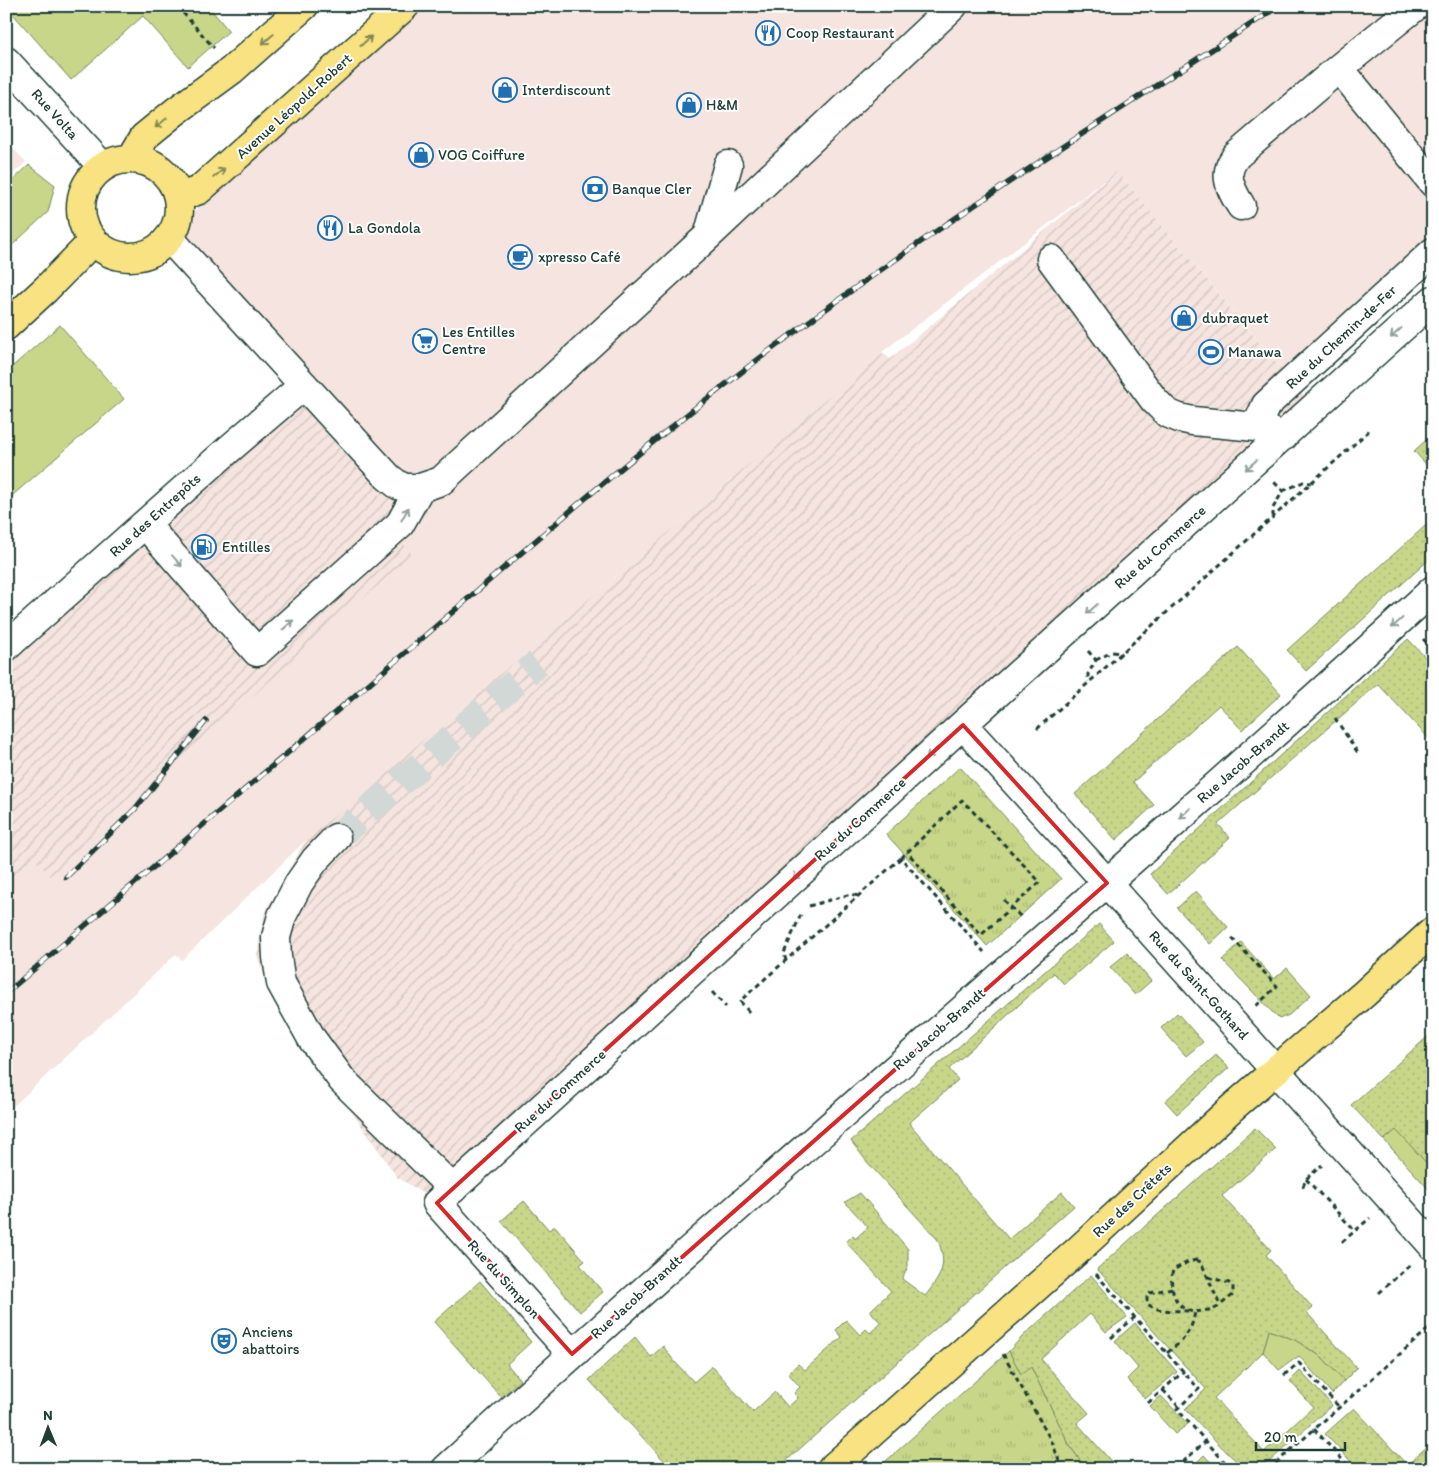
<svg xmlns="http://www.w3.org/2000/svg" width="1439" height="1475" font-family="Itim,sans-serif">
	<defs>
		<pattern id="industrial-furrows" width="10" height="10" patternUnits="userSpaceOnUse" patternTransform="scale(1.25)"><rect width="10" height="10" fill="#f5e4df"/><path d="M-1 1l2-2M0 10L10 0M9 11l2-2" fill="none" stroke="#d2c4c0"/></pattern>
		<pattern id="park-tufts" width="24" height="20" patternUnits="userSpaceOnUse" patternTransform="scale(1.25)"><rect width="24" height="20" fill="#c8d689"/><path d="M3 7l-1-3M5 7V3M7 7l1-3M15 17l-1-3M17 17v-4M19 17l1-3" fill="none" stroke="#abb977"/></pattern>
		<pattern id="garden-dots" width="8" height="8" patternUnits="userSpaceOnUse" patternTransform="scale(1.25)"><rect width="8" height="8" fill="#c8d689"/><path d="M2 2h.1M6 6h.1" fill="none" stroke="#abb977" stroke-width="1.8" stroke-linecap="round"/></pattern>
	</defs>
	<rect width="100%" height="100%" fill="#fff"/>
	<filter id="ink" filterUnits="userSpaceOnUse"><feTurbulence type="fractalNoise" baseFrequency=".02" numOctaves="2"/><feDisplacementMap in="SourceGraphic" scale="10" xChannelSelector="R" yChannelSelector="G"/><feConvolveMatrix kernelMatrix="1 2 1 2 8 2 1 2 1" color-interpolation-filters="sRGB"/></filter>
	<g filter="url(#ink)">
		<!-- built -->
		<path fill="#f5e4df" d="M424,6H1433V266L1297,387L1117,171L882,352L540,640L306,840L182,960L176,954L6,1113V881L34,858L50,875L411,555L401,542L432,515L173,231Z
			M6,141L26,162L6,180Z"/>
		<!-- industrial -->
		<path fill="url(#industrial-furrows)" d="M1117,171L1308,401L710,935L432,1199L397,1177L273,998L257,956L264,914L306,840L540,640L882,352L890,359Z
			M316,388L432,515L401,541L412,555L50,876L34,858L6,881V665L211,484Z"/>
		<!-- grass -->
		<path fill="#c8d689" stroke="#748a5e" d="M6,6H208L229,31L188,67L143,16L71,80Z
			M29,165L55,185L48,212L6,251V187Z
			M60,325L124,399L6,501V372Z
			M1396,1129L1433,1170V1194L1384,1140Z
			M1269,1330L1295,1340L1322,1357L1344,1381L1332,1394L1299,1356L1279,1370L1263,1352Z"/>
		<!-- park -->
		<path fill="url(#park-tufts)" stroke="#748a5e" d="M960,767L1061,879L987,946L886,834Z
			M1009,1351L1021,1374L1031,1367L1070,1446L1086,1469H877Z"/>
		<!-- garden -->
		<path fill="url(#garden-dots)" stroke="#748a5e" d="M1433,434V472L1414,451Z
			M1433,519V556L1306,671L1287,650Z
			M1408,639L1426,658L1433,652V743L1378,684L1218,824L1230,838L1168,894L1150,874Z
			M1238,647L1281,694L1242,730L1219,705L1133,782L1154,805L1116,840L1075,794Z
			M1196,891L1228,927L1210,944L1177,908Z
			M1099,924L1114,941L1064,984L1054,973L949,1069L958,1080L909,1123L1009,1239L1062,1192L1074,1206L777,1469H672L589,1380L635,1337L651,1357L663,1346L674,1361L694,1382L712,1366L753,1412L775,1392L788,1407L798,1398L794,1393L800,1387L788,1373L798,1364L805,1370L842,1337L836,1330L846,1320L860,1335L866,1329L870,1333L881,1323L870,1311L891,1291L846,1242L853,1235L855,1239L868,1227L845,1202L860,1193L908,1249V1266L902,1279L925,1296C941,1276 948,1266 938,1240L868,1163L851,1141Z
			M1241,942L1274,979L1287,968L1311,995L1289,1015L1279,1019L1222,960Z
			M1127,953L1151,981L1135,995L1110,967Z
			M1177,1013L1203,1042L1186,1056L1161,1028Z
			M1433,1032V1170L1396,1130L1384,1140L1351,1105Z
			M1216,1055L1229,1068L1177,1114L1165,1101Z
			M1255,1128L1276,1149L1222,1196L1271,1250L1266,1255L1313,1308L1307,1313L1357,1368L1344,1381L1322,1357L1295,1340L1269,1330L1263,1352L1214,1398L1264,1452L1313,1407L1290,1381L1300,1371L1332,1405L1270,1461C1261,1464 1254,1469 1244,1466C1234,1463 1196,1419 1185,1409L1206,1389L1097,1269Z
			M524,1201L549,1230L555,1226L585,1261L580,1265L603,1292L580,1312L501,1221Z
			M1091,1275L1127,1317L1106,1332L1090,1314L1041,1359L1089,1413L1077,1423L1118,1469H1086L1070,1446L1031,1367L1021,1374L1009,1351L1022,1337Z
			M480,1281L531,1342L507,1364L520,1380L501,1397L434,1322Z
			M1135,1323L1177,1372L1145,1399L1127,1379L1138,1368L1115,1341Z
			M1161,1396L1188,1424L1175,1434L1150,1406Z
			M1354,1408L1407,1465L1433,1441V1469H1358L1325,1434Z
			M1204,1455L1217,1469H1190Z"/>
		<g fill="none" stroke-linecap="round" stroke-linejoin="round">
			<!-- minor-tunnel -->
			<path stroke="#d2d8d6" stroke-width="28" stroke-dasharray="28 14" stroke-linecap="butt" d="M336,838L538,663"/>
			<defs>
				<path id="minor" d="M6,61L103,167
					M1339,68L1433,183
					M1241,206C1234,195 1225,180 1230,167C1231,163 1234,160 1236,156L1339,68L1416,6
					M708,236L728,165
					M169,238L388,477L398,485L406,488H420L441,481L456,467L708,236L953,6
					M1051,259L1154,400L1167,413L1179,418L1193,421L1256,427L1284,436
					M1256,427L1266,405L1433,252
					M145,524L257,652L400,524L420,488
					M6,647L228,450L304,385
					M963,725L1090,864L1433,1246
					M336,838L315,860L299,883L282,916L276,937L277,957L281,983L312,1039L342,1080L453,1189
					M572,1354L437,1203L992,698L1433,300
					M446,1469C771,1172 1108,888 1433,590"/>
				<path id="major" d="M81 208a49 49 0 1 1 98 0a49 49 0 1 1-98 0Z
					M131,159L144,137L176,111L232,70L304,6
					M178,198L199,190L405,6
					M6,326L46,289L93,241
					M831,1469L1076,1252L1233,1107L1364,994L1433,931"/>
			</defs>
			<!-- minor casing -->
			<use href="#minor" stroke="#1f3d34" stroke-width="31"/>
			<!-- major casing -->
			<use href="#major" stroke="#1f3d34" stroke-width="31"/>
			<!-- path -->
			<path stroke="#1f3d34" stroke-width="3" stroke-dasharray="5 4" stroke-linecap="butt" d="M177,6L214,48
				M1283,491L1303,482L1311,483
				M1273,517V508L1283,491L1274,482
				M1423,639L1433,649
				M1088,651L1096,660L1088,674V682
				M1096,660L1112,652L1122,653
				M1335,718L1358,753
				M1037,729L1371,429
				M901,858L962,800L1040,882L981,935L907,852
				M1004,900L1023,919
				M809,906L851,894L858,896
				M1232,938L1277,986L1256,1006
				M786,961L784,953L802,912
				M712,992L726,1007
				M749,1012L740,1001L901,858L984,952
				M1306,1179L1355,1231
				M1303,1187L1306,1179L1322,1165
				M1342,1242L1370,1218
				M1196,1260L1201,1262L1219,1303L1218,1307L1214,1309C1207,1310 1197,1313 1190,1311C1173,1307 1169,1284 1173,1270L1188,1262Z
				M1096,1274L1199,1389L1177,1409L1231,1469
				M1208,1277L1229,1283L1233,1286V1295L1219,1306
				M1172,1288L1150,1293L1147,1296V1303C1156,1313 1175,1310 1188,1311
				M1379,1293L1410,1265
				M1111,1338L1135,1317
				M1167,1353C1183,1340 1192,1333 1195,1311
				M1003,1354L1053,1444L1062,1469
				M1284,1375L1299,1363L1339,1407
				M1163,1390L1179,1407
				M1148,1403L1184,1371
				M1314,1429L1351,1469
				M1183,1462L1206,1441
				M1269,1469L1433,1325"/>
			<!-- minor -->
			<use href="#minor" stroke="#fff" stroke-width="28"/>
			<!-- major -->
			<use href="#major" stroke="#f8e281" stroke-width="28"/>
			<defs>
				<path id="rail" d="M66,877L135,809L206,721
					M6,993C142,877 278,762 413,646C518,556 621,465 730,381C905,245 1093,127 1279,6"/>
			</defs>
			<!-- rail casing -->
			<use href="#rail" stroke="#1f3d34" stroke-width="5.5"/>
			<!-- rail -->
			<use href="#rail" stroke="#fff" stroke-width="4" stroke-dasharray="11" stroke-linecap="butt"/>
		</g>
		<!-- one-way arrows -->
		<defs><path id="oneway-shaft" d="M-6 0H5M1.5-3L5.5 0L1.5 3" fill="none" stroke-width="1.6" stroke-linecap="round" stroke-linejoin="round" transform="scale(1.25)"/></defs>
		<g stroke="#818757">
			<use href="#oneway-shaft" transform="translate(268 39) rotate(139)"/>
			<use href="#oneway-shaft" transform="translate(366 41) rotate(-42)"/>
			<use href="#oneway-shaft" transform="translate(161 123) rotate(141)"/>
			<use href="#oneway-shaft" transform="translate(219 173) rotate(-40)"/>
		</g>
		<g stroke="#8f9e9a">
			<use href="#oneway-shaft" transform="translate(1396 333) rotate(138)"/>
			<use href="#oneway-shaft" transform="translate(1251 465) rotate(138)"/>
			<use href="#oneway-shaft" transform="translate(405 514) rotate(-61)"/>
			<use href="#oneway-shaft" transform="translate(177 561) rotate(49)"/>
			<use href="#oneway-shaft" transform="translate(1092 609) rotate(138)"/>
			<use href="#oneway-shaft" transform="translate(1397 623) rotate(138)"/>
			<use href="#oneway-shaft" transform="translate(288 625) rotate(-42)"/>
			<use href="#oneway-shaft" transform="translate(932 753) rotate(138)"/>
			<use href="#oneway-shaft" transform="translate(1185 813) rotate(139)"/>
			<use href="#oneway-shaft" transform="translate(799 874) rotate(138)"/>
		</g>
	</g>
	<!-- marked area -->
	<path fill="none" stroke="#d62828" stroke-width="4" stroke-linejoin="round" d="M963,725L1107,883L572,1354L437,1203Z"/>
	<!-- icons -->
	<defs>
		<symbol id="restaurant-ring" viewBox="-11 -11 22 22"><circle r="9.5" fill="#fff" stroke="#1f6fb2" stroke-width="1.5"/><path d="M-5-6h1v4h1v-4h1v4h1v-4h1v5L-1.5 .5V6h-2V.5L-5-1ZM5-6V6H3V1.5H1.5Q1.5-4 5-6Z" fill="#1f6fb2"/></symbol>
		<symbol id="shop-ring" viewBox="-11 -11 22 22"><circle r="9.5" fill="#fff" stroke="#1f6fb2" stroke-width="1.5"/><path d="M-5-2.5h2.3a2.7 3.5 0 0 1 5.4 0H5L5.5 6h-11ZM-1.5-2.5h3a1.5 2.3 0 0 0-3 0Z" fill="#1f6fb2"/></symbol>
		<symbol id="bank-ring" viewBox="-11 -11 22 22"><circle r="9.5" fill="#fff" stroke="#1f6fb2" stroke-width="1.5"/><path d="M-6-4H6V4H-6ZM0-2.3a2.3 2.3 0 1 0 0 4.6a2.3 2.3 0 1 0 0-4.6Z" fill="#1f6fb2"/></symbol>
		<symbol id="cafe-ring" viewBox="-11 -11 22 22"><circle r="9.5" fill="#fff" stroke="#1f6fb2" stroke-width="1.5"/><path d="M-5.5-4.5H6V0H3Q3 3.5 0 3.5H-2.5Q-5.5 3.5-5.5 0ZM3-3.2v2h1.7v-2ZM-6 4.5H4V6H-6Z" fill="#1f6fb2"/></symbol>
		<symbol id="supermarket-ring" viewBox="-11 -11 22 22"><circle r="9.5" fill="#fff" stroke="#1f6fb2" stroke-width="1.5"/><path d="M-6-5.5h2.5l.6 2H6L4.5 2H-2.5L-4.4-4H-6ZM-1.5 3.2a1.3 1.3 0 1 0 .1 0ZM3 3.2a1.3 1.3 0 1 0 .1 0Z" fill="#1f6fb2"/></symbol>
		<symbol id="stadium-ring" viewBox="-11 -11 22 22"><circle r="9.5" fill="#fff" stroke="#1f6fb2" stroke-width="1.5"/><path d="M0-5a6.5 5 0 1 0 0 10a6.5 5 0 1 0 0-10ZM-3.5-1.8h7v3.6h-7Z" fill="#1f6fb2"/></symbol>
		<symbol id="fuel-ring" viewBox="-11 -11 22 22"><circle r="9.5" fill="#fff" stroke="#1f6fb2" stroke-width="1.5"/><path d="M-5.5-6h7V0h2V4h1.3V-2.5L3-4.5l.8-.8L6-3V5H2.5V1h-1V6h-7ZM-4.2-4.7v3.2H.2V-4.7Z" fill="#1f6fb2"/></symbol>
		<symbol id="theatre-ring" viewBox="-11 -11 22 22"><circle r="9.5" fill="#fff" stroke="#1f6fb2" stroke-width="1.5"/><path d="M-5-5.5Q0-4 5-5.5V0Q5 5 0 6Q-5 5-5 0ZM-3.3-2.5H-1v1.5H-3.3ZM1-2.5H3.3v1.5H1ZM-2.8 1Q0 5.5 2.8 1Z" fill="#1f6fb2"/></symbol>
	</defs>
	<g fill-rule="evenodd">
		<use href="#restaurant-ring" x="754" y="19" width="28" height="28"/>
		<use href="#shop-ring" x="491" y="76" width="28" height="28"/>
		<use href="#shop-ring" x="675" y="91" width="28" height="28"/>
		<use href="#shop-ring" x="407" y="141" width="28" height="28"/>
		<use href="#bank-ring" x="581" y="175" width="28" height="28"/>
		<use href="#restaurant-ring" x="316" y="214" width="28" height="28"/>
		<use href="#cafe-ring" x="506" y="243" width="28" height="28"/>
		<use href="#shop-ring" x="1170" y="304" width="28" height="28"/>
		<use href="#supermarket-ring" x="411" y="327" width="28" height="28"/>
		<use href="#stadium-ring" x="1197" y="338" width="28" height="28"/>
		<use href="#fuel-ring" x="190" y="533" width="28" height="28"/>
		<use href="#theatre-ring" x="210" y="1327" width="28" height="28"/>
	</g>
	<g text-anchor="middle" stroke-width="4" stroke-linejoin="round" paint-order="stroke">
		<!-- poi labels -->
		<g font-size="15" fill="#1f3d34" stroke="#fff" text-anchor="start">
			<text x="786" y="38">Coop Restaurant</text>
			<text x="522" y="95">Interdiscount</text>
			<text x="706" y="110">H&amp;M</text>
			<text x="438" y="160">VOG Coiffure</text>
			<text x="612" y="194">Banque Cler</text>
			<text x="348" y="233">La Gondola</text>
			<text x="538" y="262">xpresso Café</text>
			<text x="1202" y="323">dubraquet</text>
			<text x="442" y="337">Les Entilles<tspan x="442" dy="17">Centre</tspan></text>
			<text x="1228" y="357">Manawa</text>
			<text x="222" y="552">Entilles</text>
			<text x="242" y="1337">Anciens<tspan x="242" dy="17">abattoirs</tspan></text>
		</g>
		<!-- street labels -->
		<g font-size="15" fill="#1f3d34" stroke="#fff">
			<text transform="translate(294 106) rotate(-42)" y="5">Avenue Léopold-Robert</text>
			<text transform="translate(55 114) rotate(48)" y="5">Rue Volta</text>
			<text transform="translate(1341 337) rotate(-43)" y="5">Rue du Chemin-de-Fer</text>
			<text transform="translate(155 515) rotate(-42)" y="5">Rue des Entrepôts</text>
			<text transform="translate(1160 547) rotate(-42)" y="5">Rue du Commerce</text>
			<text transform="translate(1243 762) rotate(-41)" y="5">Rue Jacob-Brandt</text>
			<text transform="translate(860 819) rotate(-42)" y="5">Rue du Commerce</text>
			<text transform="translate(1199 985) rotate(48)" y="5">Rue du Saint-Gothard</text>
			<text transform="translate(939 1029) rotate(-41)" y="5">Rue Jacob-Brandt</text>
			<text transform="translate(560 1091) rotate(-42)" y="5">Rue du Commerce</text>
			<text transform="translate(1132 1200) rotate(-43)" y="5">Rue des Crêtets</text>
			<text transform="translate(504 1279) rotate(48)" y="5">Rue du Simplon</text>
			<text transform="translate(636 1297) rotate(-42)" y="5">Rue Jacob-Brandt</text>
		</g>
	</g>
	<!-- margin -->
	<rect width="1439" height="1475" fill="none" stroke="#fff" stroke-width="25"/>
	<rect x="12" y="12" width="1414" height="1450" fill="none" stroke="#1f3d34" stroke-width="2" filter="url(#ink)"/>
	<!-- north arrow -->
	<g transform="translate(48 1428) rotate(359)" stroke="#ffffff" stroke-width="4" paint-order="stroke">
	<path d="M0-4L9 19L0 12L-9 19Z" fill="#1f3d34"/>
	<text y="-8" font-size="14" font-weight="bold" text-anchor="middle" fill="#1f3d34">N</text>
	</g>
	<!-- scale -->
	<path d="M1256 1442v8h89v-8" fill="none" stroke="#1f3d34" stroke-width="2.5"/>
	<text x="1264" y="1442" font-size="15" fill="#1f3d34" stroke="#ffffff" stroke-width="4" paint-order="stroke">20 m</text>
</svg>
